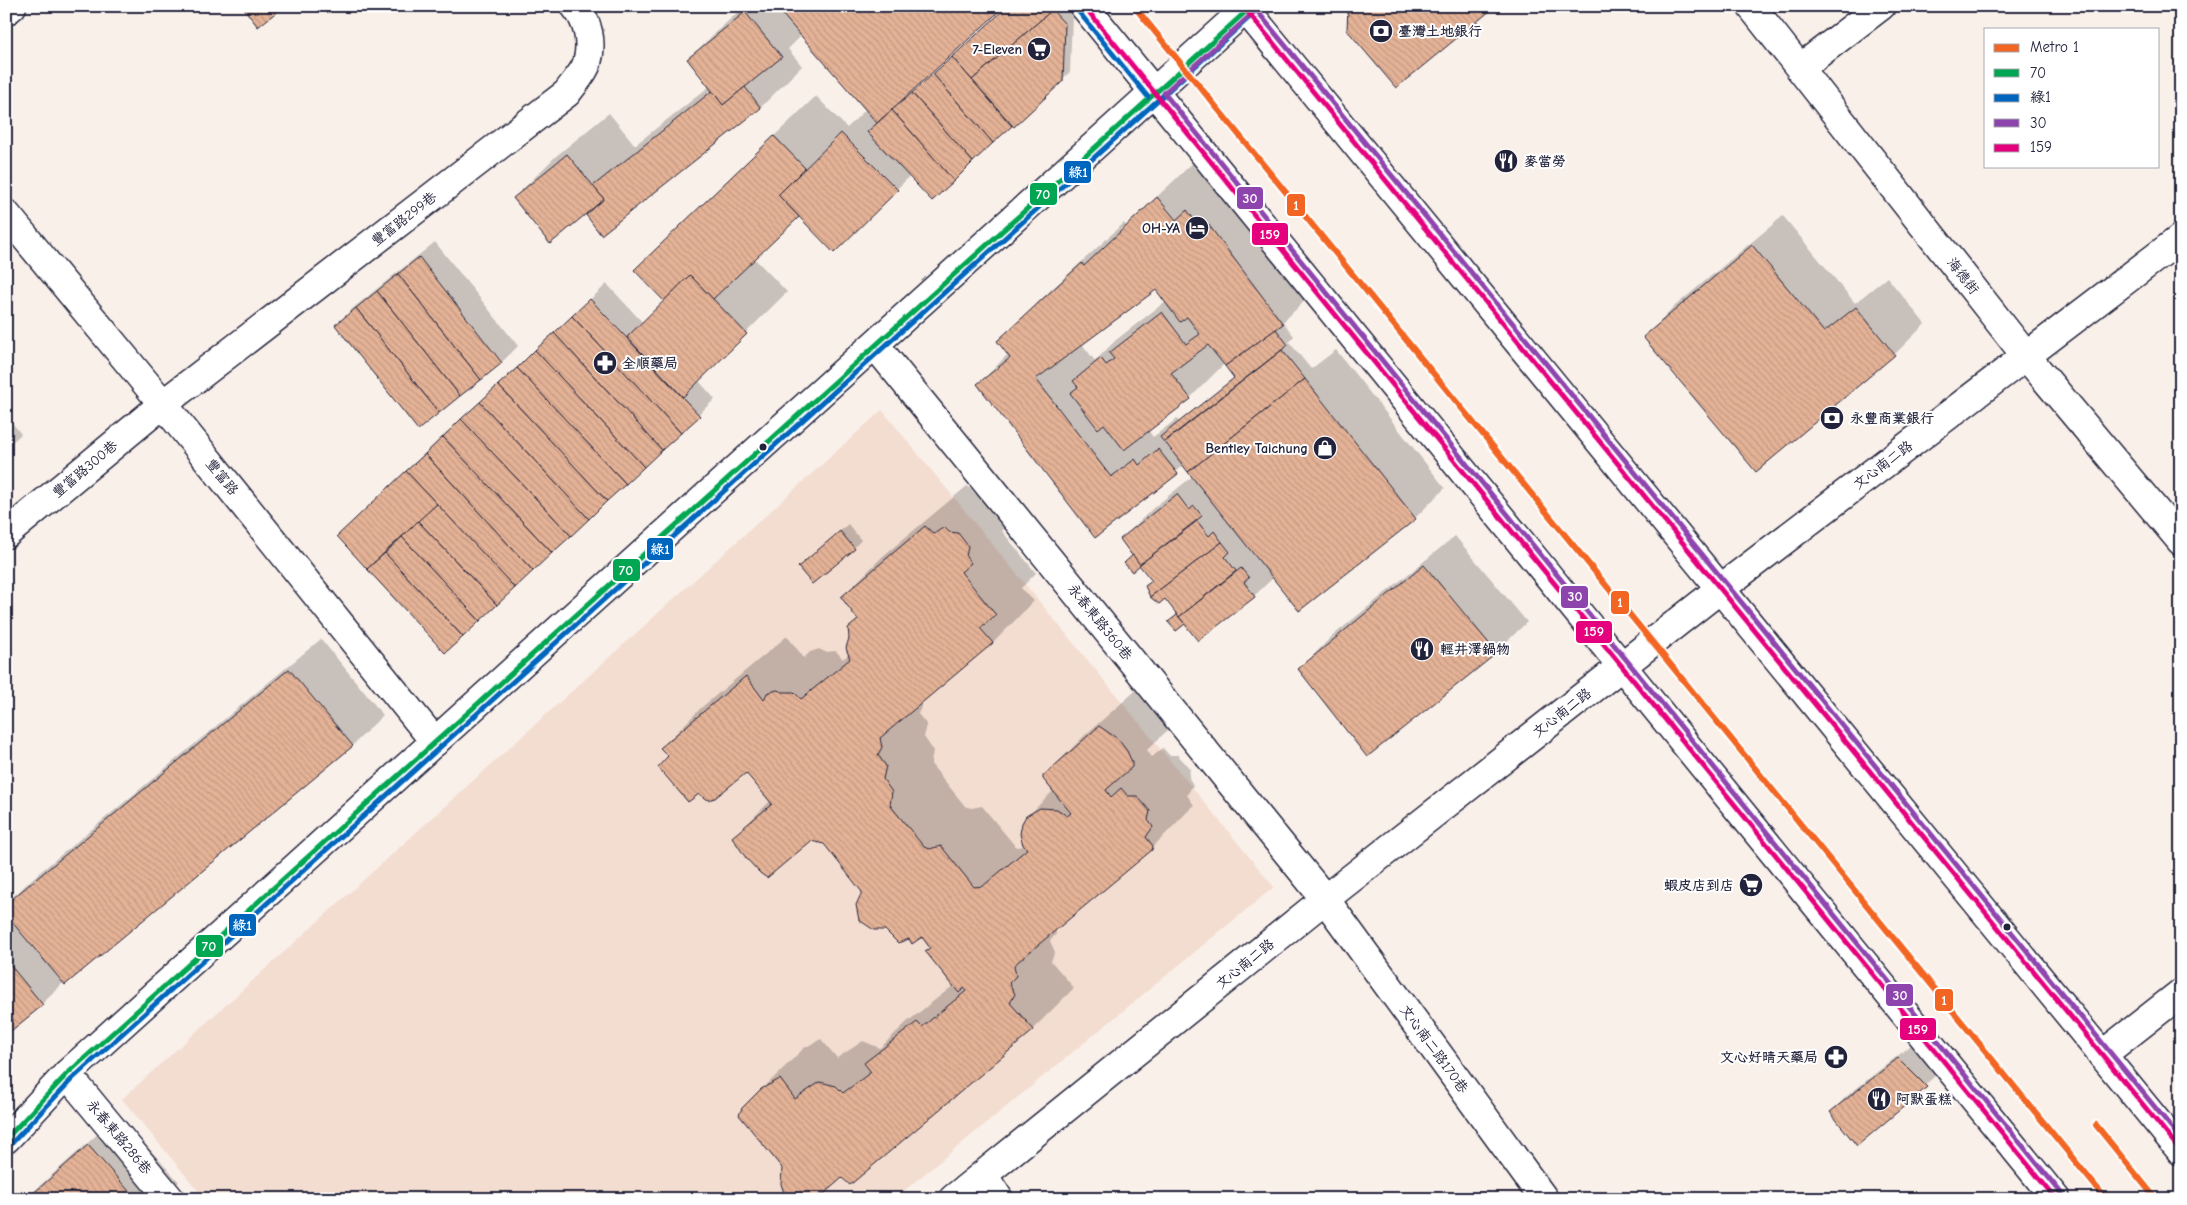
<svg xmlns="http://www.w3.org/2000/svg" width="2187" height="1205" font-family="'Comic Neue','LXGW WenKai TC',sans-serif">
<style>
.built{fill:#f3ddd1}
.shadow{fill:#0003;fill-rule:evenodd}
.building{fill:url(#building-back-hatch);stroke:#22223b}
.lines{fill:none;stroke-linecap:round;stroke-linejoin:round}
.minor-casing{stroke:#22223b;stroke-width:31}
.tertiary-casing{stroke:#22223b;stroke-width:31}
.secondary-casing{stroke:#22223b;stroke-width:31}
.minor{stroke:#fff;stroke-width:28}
.tertiary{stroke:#fff;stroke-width:28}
.secondary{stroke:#fff;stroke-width:28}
.bus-1-casing{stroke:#fff;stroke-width:9}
.bus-2-casing{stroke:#fff;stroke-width:9}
.bus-3-casing{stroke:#fff;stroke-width:9}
.bus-4-casing{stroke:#fff;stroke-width:9}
.bus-1{stroke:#00a651;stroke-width:5}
.bus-2{stroke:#0065bd;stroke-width:5}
.bus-3{stroke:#8e44ad;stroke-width:5}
.bus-4{stroke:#e5007d;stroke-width:5}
.metro-1-casing{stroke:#fff;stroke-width:10}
.metro-1{stroke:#f26522;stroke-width:6}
.bus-dot{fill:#22223b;stroke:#fff;stroke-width:2}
.labels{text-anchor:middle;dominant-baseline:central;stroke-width:4;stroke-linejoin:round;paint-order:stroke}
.poi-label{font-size:14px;font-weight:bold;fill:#22223b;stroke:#fff;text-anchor:start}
.street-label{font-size:14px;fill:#22223b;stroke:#fff}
.line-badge{stroke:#fff;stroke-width:2}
.badge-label{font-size:14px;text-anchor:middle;font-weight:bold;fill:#fff}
</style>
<defs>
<pattern id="building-back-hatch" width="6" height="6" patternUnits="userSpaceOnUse" patternTransform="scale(1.25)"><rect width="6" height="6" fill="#e4b296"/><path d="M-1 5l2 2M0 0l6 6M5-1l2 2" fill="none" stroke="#c39982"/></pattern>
</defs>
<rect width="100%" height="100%" fill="#faf0ea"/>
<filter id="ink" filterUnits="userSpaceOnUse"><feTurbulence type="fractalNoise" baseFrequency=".02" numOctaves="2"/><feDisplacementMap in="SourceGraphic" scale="10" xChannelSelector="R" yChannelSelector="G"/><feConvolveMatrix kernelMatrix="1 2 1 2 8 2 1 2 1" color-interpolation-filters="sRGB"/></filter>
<g filter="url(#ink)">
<polygon class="built" points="882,410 1274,887 894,1199 205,1199 122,1099"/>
<g class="shadow">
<polygon points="744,6 1003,6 897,103 899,104 1010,6 1064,6 1072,16 1070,72 932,199 910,176 834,251 799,215 754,258 787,292 698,380 715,399 445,651 338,536 448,431 607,284 643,323 665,301 677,229 816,96 847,128 866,109 802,35 788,49 802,66 761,107 602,233 586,213 514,198 555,157 609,113 635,145 710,86 688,59"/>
<path d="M1199,157L1243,189L1249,184L1324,282L1283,322L1294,336L1289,342L1311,369L1336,350L1445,488L1415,518L1274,577L1254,596L1185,622H1170L1178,614L1122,539L1152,509L1193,476L1184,465L1096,536L979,384L1008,354L999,342L1040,300L1124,223L1126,226ZM1156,288L1166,301L1116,340L1095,361L1082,344ZM1224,364L1235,378L1179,422L1177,419L1153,437L1148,430L1190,398Z"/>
<polygon points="1783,216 1855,303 1887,277 1925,324 1895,354 1756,470 1645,337 1675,306"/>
<polygon points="435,242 518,346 502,362 418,428 336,325 352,309"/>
<polygon points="6,415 21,434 6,448"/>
<polygon points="967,486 976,494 986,486 1011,521 1002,531 1036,573 1021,588 1034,601 993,643 922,702 922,705 918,714 927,725 924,737 933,750 931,764 965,806 971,808 982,806 1016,847 1025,846 1027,817 1054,790 1044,776 1085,735 1141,686 1173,725 1147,750 1152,757 1163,748 1169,755 1178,755 1190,769 1189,778 1193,785 1187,795 1194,805 1151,849 1056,929 1056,934 1050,941 1055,952 1051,961 1074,988 1033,1029 842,1176 784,1168 743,1108 804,1048 821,1039 837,1058 863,1041 880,1048 907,1022 954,985 931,947 922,936 864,892 824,843 811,840 734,837 771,800 746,771 670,756 661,748 702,707 787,636 804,658 810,652 819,649 825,652 836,651 843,659 850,653 849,629 858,619 842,597 883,556"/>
<polygon points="848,524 861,540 854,548 808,560"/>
<polygon points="1455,536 1527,622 1496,652 1367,755 1300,669 1330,638"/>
<polygon points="321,639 383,715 353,745 65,984 64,982 42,1004 6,1034 6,893 11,899 33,878"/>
<polygon points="1915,1042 1942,1070 1857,1144 1831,1112 1847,1096"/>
<polygon points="119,1115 179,1182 161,1199 25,1199"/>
</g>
<g class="building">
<polygon points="242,6 284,6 258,27"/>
<polygon points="775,6 1005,6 877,123"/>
<polygon points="1008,6 1049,6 1052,10 972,80 952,57"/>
<polygon points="1348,6 1496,6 1396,88 1347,30"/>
<polygon points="1052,10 1065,24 1063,81 1014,127 972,80"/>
<polygon points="745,12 782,57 723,105 687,59"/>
<polygon points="952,57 1012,126 993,143 933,74"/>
<polygon points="933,74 993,143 973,162 912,93"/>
<polygon points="745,87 761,108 601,235 586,215 604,199 593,186 712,91 723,105"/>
<polygon points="912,93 973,162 954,181 892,110"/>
<polygon points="892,110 954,181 932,201 867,132"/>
<polygon points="841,133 898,190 834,253 778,195"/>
<polygon points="774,136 805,168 778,195 799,217 713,299 690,275 664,301 634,270"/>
<polygon points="567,154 604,199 550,244 513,198"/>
<polygon points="1157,197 1176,220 1187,210 1201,229 1208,224 1283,324 1225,366 1208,345 1171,373 1191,399 1124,450 1104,424 1098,429 1070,393 1078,387 1073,381 1101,358 1106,365 1114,359 1109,353 1162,312 1186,344 1200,334 1187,317 1180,322 1156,290 1036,379 1111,477 1135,459 1139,465 1158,449 1178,474 1095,538 977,384 1010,358 997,341 1082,263 1084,266"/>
<polygon points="1752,245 1824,332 1856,307 1895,355 1756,472 1643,337"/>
<polygon points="419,257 502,363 481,380 398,274"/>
<polygon points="398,274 481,380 460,396 377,291"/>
<polygon points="690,275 747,334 683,397 627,337"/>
<polygon points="377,291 460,396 439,413 356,308"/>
<polygon points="590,299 700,416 681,433 572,316"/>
<polygon points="356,308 439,413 418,430 335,325"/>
<polygon points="572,316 681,433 662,450 554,333"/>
<polygon points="1276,329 1288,345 1164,442 1160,437 1234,378 1225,366"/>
<polygon points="554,333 662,450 644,467 535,350"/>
<polygon points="535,350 644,467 626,484 517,368"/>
<polygon points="1282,350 1305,379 1188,472 1165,442"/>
<polygon points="517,368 626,484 607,501 498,385"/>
<polygon points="1305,379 1416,519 1299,611 1188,472"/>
<polygon points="498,385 607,501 589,519 480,402"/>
<polygon points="480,402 589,519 571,536 461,419"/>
<polygon points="461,419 571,536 552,553 443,437"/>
<polygon points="443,437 552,553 533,571 425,454"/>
<polygon points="425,454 533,571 515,588 406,471"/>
<polygon points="406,471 437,504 367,569 337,536"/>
<polygon points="1177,494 1189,510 1194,506 1202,516 1139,565 1120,539"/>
<polygon points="437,504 515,588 497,605 418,521"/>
<polygon points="418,521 497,605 480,621 402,537"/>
<polygon points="1197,521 1209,536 1214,531 1222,542 1150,597 1145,586 1152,581 1139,565"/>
<polygon points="925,526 934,534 944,527 949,532 958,533 968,546 966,557 971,563 961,572 996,615 980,628 993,643 880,738 882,747 878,755 886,766 883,779 892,792 890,805 924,847 929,849 941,846 974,887 983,886 1027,849 1023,845 1020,834 1022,823 1026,816 1040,808 1057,809 1067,816 1071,813 1043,779 1043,776 1099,726 1118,739 1127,751 1132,762 1132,767 1106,790 1111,797 1121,788 1128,796 1137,796 1150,811 1148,820 1153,827 1146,837 1153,846 1152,850 1014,965 1016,976 1009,983 1015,994 1010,1003 1034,1030 850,1185 842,1178 818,1199 799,1199 784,1193 781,1184 782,1168 739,1115 742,1108 761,1089 780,1079 795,1099 820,1082 836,1086 843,1093 871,1072 864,1063 917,1022 922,1027 966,991 964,988 959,993 925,951 930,948 922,937 912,944 909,939 898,943 885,930 874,930 859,920 856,905 862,892 824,844 811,841 767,878 760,873 746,858 732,837 772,804 746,773 715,798 708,800 699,794 688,802 658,767 668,756 660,748 746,676 764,700 767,693 777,690 783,692 794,692 801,699 850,659 846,648 849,638 848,628 858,620 841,597"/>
<polygon points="840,531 855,549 812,584 798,567"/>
<polygon points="402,537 480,621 463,637 385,553"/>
<polygon points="1222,542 1230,552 1225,557 1236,571 1179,617 1165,599 1159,604 1150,597"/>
<polygon points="385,553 463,637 445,653 367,569"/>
<polygon points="1133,555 1140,565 1132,572 1124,563"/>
<polygon points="1424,565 1497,653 1367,757 1298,669"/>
<polygon points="1241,568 1249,578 1244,582 1255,597 1198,641 1179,617"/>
<polygon points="1177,615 1185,624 1176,631 1168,622"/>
<polygon points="289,669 353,746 65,985 6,915 6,904"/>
<polygon points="6,960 43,1005 6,1035"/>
<polygon points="1898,1058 1927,1087 1857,1146 1830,1112"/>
<polygon points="88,1145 136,1199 27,1199"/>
</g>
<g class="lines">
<g class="minor-casing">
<g id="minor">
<polyline points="1751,6 2026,356 2181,541"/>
<polyline points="6,11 12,6"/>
<polyline points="1800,68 1881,6"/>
<polyline points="6,214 163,404 435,742"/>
<polyline points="875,345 1325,899 1544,1199"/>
<path d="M6,534L163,404L567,93C573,84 584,73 587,63C593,43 588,21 575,6"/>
<polyline points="2102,1055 2181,993"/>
<polyline points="67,1074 170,1199"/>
<polyline points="983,1175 999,1199"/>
<polyline points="953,1199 1325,899 1720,589 2181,238"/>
</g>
</g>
<g class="tertiary-casing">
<polyline id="tertiary" points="6,1139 67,1074 1249,6"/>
</g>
<g class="secondary-casing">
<g id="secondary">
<polyline points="1084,6 2056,1199"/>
<polyline points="1243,6 2181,1151"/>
</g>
</g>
<use href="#minor" class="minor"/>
<use href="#tertiary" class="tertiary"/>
<use href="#secondary" class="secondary"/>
<g class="bus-1-casing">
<polyline id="bus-1" points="6,1139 67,1074 1252,6"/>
</g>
<g class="bus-2-casing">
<g id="bus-2">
<polyline points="1078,11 1148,97"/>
<polyline points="11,1144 72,1079 1251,16 1253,11 1252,6"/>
</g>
</g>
<g class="bus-3-casing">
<g id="bus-3">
<polyline points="1253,6 2181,1139"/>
<polyline points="1254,12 1164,93 2062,1194"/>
</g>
</g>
<g class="bus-4-casing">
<g id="bus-4">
<polyline points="1084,6 2056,1199"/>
<polyline points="1243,6 2181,1151"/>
</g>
</g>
<use href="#bus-1" class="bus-1"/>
<use href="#bus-2" class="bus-2"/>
<use href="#bus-3" class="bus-3"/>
<use href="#bus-4" class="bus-4"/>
<g class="metro-1-casing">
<g id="metro-1">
<polyline points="1134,6 2106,1199"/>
<polyline points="2096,1125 2156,1199"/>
</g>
</g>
<use href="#metro-1" class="metro-1"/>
</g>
</g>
<defs>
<g id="bank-disc" transform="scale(1.25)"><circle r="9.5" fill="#22223b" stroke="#fff"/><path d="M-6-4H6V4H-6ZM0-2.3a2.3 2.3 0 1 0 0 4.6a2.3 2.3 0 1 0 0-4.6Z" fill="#fff"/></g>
<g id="supermarket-disc" transform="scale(1.25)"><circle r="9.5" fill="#22223b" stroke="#fff"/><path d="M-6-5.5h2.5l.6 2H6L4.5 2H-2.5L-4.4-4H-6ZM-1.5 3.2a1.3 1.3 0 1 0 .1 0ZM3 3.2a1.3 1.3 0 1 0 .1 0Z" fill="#fff"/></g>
<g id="restaurant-disc" transform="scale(1.25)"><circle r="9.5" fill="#22223b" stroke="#fff"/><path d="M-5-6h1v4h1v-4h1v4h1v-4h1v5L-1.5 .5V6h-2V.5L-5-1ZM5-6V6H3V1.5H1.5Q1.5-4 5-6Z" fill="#fff"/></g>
<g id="hotel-disc" transform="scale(1.25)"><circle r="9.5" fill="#22223b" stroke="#fff"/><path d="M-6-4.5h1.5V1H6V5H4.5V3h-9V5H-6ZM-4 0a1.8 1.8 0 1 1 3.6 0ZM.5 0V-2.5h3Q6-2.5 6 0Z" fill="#fff"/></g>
<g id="pharmacy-disc" transform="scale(1.25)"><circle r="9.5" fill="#22223b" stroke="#fff"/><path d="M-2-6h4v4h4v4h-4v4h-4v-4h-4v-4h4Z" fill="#fff"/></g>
<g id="shop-disc" transform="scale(1.25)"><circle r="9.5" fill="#22223b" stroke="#fff"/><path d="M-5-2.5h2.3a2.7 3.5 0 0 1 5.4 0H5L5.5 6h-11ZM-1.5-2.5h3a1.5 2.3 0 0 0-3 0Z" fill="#fff"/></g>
</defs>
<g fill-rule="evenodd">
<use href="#bank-disc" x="1381" y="31"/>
<use href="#supermarket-disc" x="1039" y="49"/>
<use href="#restaurant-disc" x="1506" y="161"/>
<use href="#hotel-disc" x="1197" y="228"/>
<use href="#pharmacy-disc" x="605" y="363"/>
<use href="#bank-disc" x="1832" y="418"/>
<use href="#shop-disc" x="1325" y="448"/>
<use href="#restaurant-disc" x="1422" y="649"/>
<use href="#supermarket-disc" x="1751" y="885"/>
<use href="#pharmacy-disc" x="1836" y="1057"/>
<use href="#restaurant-disc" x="1879" y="1099"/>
</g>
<g class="bus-dot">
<circle cx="763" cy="447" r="4.5"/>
<circle cx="2007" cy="927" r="4.5"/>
</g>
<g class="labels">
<g class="poi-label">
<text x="1398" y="31">臺灣土地銀行</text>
<text x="1022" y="49" text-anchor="end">7-Eleven</text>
<text x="1524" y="161">麥當勞</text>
<text x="1180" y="228" text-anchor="end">OH-YA</text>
<text x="622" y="363">全順藥局</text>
<text x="1850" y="418">永豐商業銀行</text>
<text x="1308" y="448" text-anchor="end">Bentley Taichung</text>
<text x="1440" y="649">輕井澤鍋物</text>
<text x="1734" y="885" text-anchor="end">蝦皮店到店</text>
<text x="1818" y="1057" text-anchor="end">文心好晴天藥局</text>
<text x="1896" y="1099">阿默蛋糕</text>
</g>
<g class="street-label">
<text transform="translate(404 219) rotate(-38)">豐富路299巷</text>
<text transform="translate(1963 276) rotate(52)">海德街</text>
<text transform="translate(1883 465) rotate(-37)">文心南二路</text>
<text transform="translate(85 469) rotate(-40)">豐富路300巷</text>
<text transform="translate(222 477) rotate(51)">豐富路</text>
<text transform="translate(1100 622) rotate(51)">永春東路360巷</text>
<text transform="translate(1562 713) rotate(-38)">文心南二路</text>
<text transform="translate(1245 964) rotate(-39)">文心南二路</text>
<text transform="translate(1434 1049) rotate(54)">文心南二路170巷</text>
<text transform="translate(119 1137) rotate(50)">永春東路286巷</text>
</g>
</g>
<g class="line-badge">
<rect x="1063" y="160" width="29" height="24" rx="5" fill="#0065bd"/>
<rect x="1029" y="182" width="29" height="24" rx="5" fill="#00a651"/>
<rect x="1236" y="186" width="28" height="24" rx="5" fill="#8e44ad"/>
<rect x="1286" y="193" width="20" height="24" rx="5" fill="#f26522"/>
<rect x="1251" y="222" width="38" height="24" rx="5" fill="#e5007d"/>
<rect x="646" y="537" width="28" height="24" rx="5" fill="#0065bd"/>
<rect x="612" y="558" width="29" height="24" rx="5" fill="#00a651"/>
<rect x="1560" y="585" width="29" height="24" rx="5" fill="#8e44ad"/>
<rect x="1610" y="590" width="20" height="25" rx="5" fill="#f26522"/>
<rect x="1575" y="620" width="38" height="24" rx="5" fill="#e5007d"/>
<rect x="228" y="913" width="29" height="24" rx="5" fill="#0065bd"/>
<rect x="195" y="934" width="29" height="24" rx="5" fill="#00a651"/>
<rect x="1885" y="983" width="29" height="24" rx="5" fill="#8e44ad"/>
<rect x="1934" y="988" width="20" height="24" rx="5" fill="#f26522"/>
<rect x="1899" y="1017" width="38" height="24" rx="5" fill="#e5007d"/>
</g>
<g class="badge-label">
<text x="1078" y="177">綠1</text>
<text x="1043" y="199">70</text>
<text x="1250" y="203">30</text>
<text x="1296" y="210">1</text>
<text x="1270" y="239">159</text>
<text x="660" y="554">綠1</text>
<text x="626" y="575">70</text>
<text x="1575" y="601">30</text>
<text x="1620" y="607">1</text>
<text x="1594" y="636">159</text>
<text x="242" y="930">綠1</text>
<text x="209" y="951">70</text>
<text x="1900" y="1000">30</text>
<text x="1944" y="1005">1</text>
<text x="1918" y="1034">159</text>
</g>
<rect width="2187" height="1205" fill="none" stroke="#fff" stroke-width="25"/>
<rect x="12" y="12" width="2162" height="1180" fill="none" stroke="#22223b" stroke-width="2" filter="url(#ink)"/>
<rect x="1984" y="28" width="175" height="140" fill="#ffffff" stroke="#a7a7b1"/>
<rect x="1994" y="44" width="25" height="8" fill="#f26522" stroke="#a7a7b1"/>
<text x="2030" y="52" font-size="15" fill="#22223b">Metro 1</text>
<rect x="1994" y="69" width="25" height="8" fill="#00a651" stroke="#a7a7b1"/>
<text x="2030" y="78" font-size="15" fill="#22223b">70</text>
<rect x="1994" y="94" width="25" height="8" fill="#0065bd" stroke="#a7a7b1"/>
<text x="2030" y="102" font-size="15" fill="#22223b">綠1</text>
<rect x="1994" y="119" width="25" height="8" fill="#8e44ad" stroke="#a7a7b1"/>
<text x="2030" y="128" font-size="15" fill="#22223b">30</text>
<rect x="1994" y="144" width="25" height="8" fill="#e5007d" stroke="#a7a7b1"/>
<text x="2030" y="152" font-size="15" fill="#22223b">159</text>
</svg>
